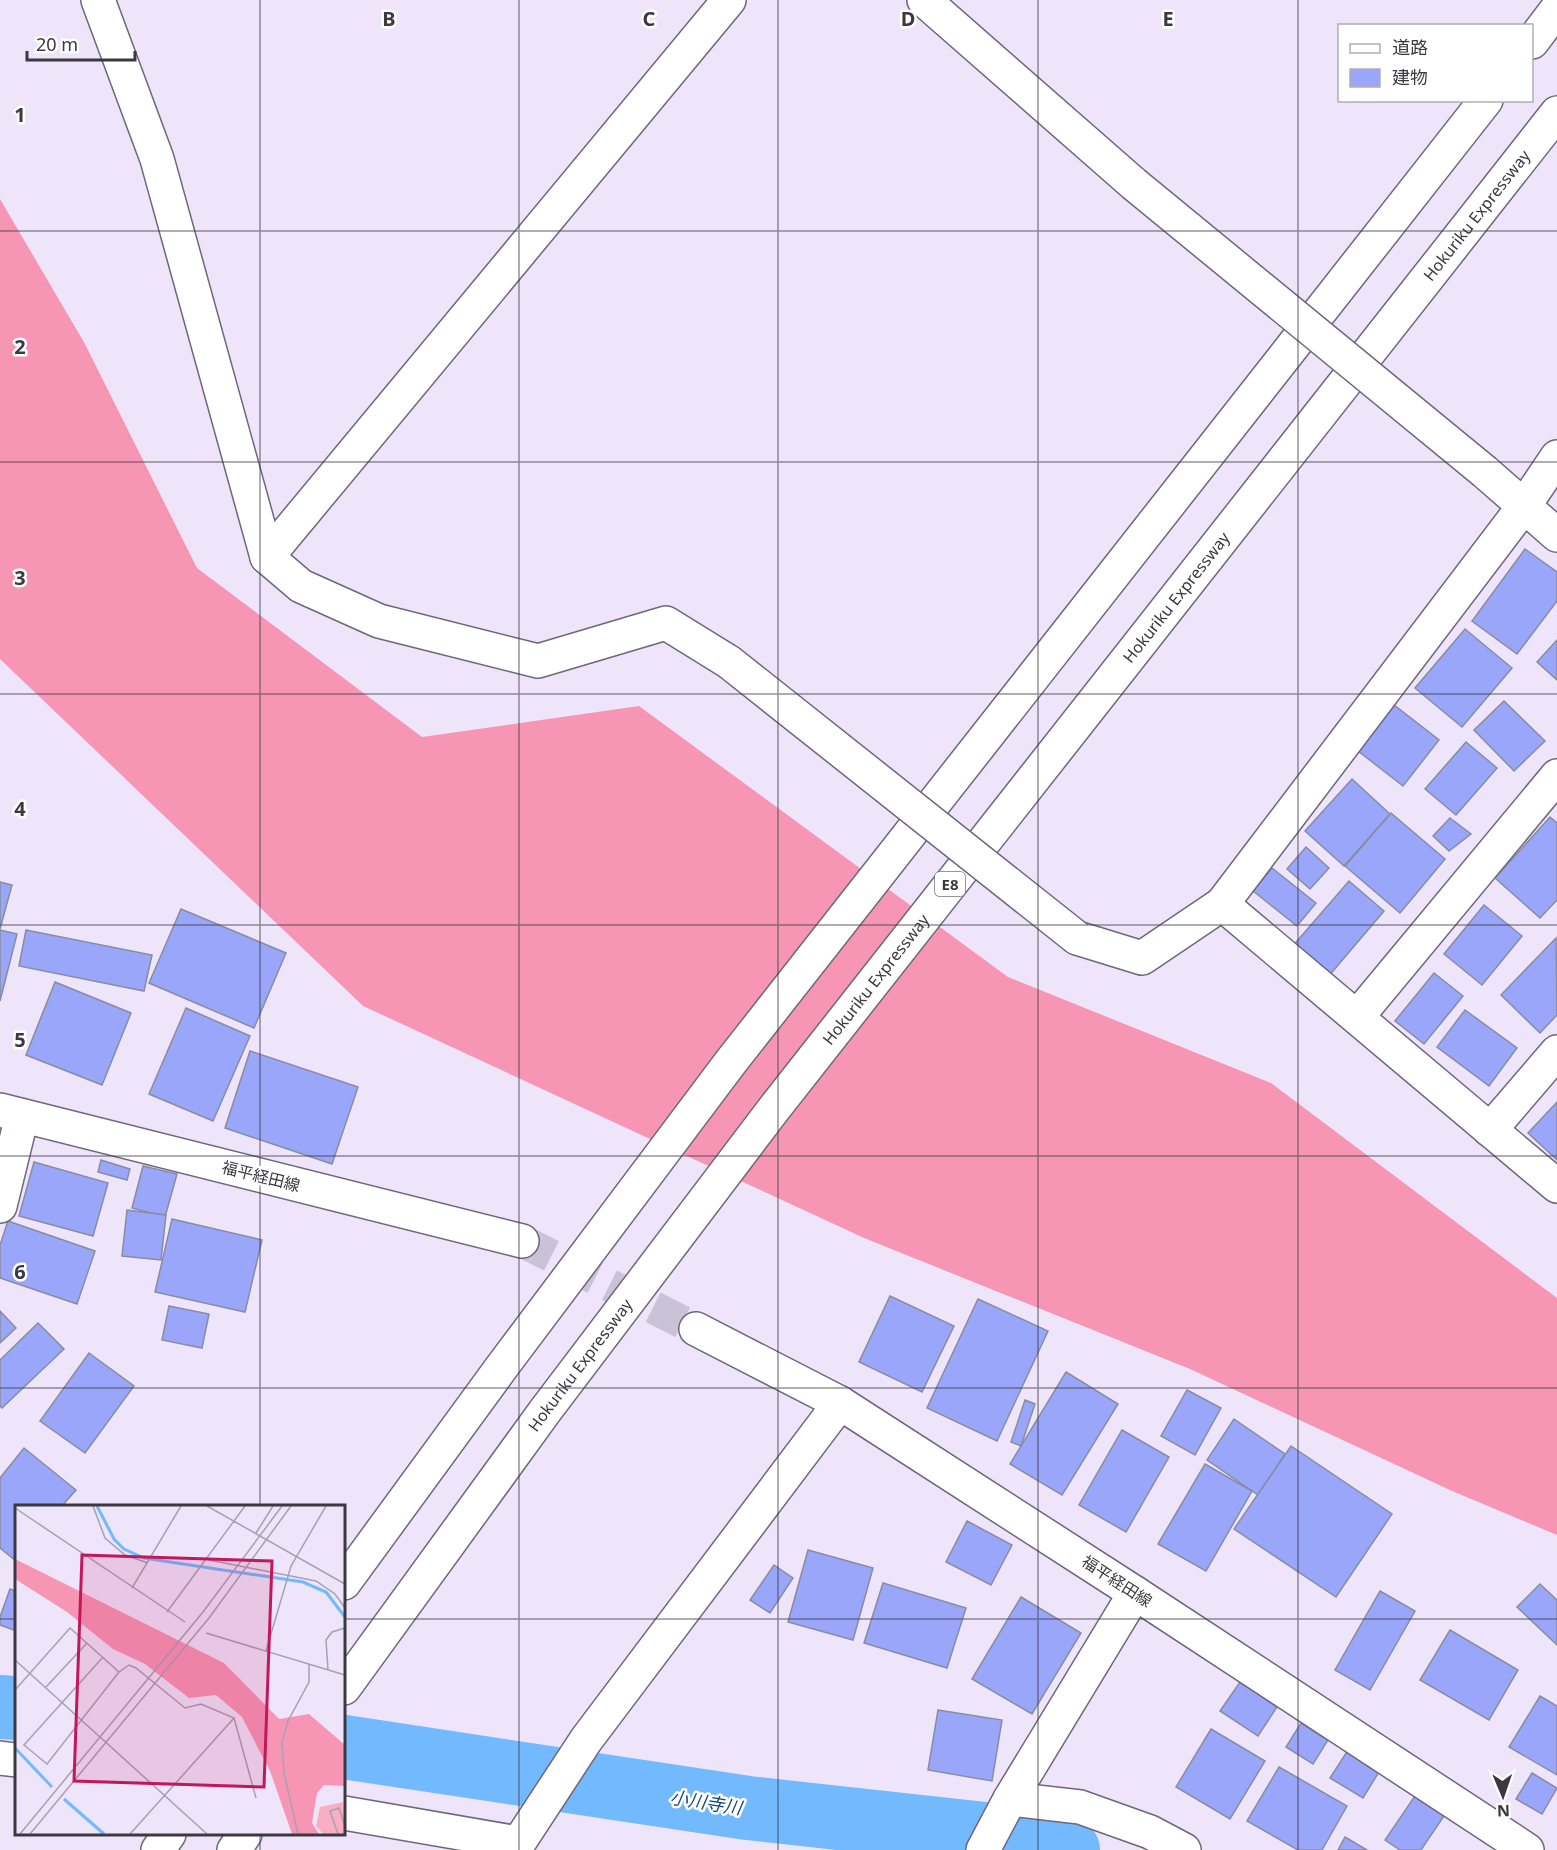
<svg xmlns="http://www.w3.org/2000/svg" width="1557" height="1850" font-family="'Noto Sans','Noto Sans JP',sans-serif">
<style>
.forest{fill:#f796b4}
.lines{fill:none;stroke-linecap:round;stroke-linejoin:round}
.river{stroke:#72b9fd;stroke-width:64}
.building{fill:#99a6fa;stroke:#888ca1;stroke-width:1.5}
.secondary-tunnel{stroke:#cac2d6;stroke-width:33;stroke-dasharray:33 16;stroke-linecap:butt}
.minor-casing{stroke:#6e667a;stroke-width:36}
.tertiary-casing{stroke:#6e667a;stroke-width:36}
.secondary-casing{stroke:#6e667a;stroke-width:36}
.motorway-casing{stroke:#6e667a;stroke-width:36}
.minor{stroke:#fff;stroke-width:33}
.tertiary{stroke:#fff;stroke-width:33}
.secondary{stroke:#fff;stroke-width:33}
.motorway{stroke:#fff;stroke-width:33}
.minor-bridge-casing{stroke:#6e667a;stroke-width:36;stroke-linecap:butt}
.minor-bridge{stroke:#fff;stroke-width:33}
.grid{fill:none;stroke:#3c3841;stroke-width:1.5;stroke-opacity:0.55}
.labels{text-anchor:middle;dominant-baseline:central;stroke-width:5;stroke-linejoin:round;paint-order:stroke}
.shield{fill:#fff;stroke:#76747a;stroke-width:1.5}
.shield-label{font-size:15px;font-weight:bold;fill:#3c3841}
.street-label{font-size:16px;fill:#3c3841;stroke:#fff}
.water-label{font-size:18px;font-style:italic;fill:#174a76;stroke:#fff}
.inset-river{fill:none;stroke:#72b9fd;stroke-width:3}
.inset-road{fill:none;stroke:#a7a0b1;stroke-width:1.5}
.view{fill:#c2185b;fill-opacity:0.15;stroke:#c2185b;stroke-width:3}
.inset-edge{fill:none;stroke:#3c3841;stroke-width:3}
.grid-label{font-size:20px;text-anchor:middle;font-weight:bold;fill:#3c3841;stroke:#fff;stroke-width:5;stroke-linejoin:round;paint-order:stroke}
</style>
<rect width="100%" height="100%" fill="#eee5fb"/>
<polygon class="forest" points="0,199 85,344 197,568 422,737 639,706 1008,977 1271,1083 1557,1298 1557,1535 1452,1491 1190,1369 864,1238 363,1006 0,659"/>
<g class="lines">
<g class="river">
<polyline points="0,1707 16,1708"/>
<polyline points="344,1747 748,1808 1047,1841 1068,1850"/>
</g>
</g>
<g class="building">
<polygon points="1525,549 1557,572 1557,601 1517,654 1472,621"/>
<polygon points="1465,629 1512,668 1462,727 1415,688"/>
<polygon points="1557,640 1557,680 1537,662"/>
<polygon points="1389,701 1439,740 1403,786 1353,747"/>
<polygon points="1504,701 1545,741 1514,771 1474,730"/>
<polygon points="1466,742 1497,768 1456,815 1425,789"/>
<polygon points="1352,779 1390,814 1344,866 1305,831"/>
<polygon points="1391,813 1445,859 1400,913 1345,866"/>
<polygon points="1550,817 1557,823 1557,900 1540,918 1495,878"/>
<polygon points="1450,818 1471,834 1449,851 1433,836"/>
<polygon points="1306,847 1329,868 1310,889 1287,869"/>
<polygon points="1272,868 1316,903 1297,926 1253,891"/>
<polygon points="1349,881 1384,911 1328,977 1292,947"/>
<polygon points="0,882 12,885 0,929"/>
<polygon points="1484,905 1522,936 1482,985 1444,954"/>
<polygon points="181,909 286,953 254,1028 149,983"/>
<polygon points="0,930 17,934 0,1001"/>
<polygon points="26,930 152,955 144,991 19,966"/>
<polygon points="1556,938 1557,1015 1540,1033 1501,995"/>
<polygon points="1434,973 1463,996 1424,1044 1395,1021"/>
<polygon points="55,982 131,1013 102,1085 26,1055"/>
<polygon points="186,1008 250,1036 213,1121 149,1094"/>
<polygon points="1465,1010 1517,1048 1489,1086 1437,1047"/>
<polygon points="250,1051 358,1087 332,1164 225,1128"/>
<polygon points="1557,1102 1557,1160 1528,1133"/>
<polygon points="101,1160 130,1169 127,1180 98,1172"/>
<polygon points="34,1162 108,1183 93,1236 19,1216"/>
<polygon points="143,1166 177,1174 165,1217 132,1208"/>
<polygon points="127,1210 166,1215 161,1260 122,1256"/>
<polygon points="172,1219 262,1240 245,1312 155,1292"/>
<polygon points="8,1221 95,1251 77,1304 0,1278 0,1245"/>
<polygon points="890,1296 954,1326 922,1392 859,1362"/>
<polygon points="978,1299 1048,1331 997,1441 927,1408"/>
<polygon points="169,1306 209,1314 202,1348 162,1340"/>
<polygon points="0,1311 16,1328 0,1343"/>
<polygon points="38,1323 64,1349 2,1408 0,1406 0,1360"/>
<polygon points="89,1353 134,1386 85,1453 40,1421"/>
<polygon points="1066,1372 1118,1404 1062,1495 1010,1464"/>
<polygon points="1187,1390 1221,1408 1195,1455 1161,1436"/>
<polygon points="1025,1400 1035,1404 1021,1446 1011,1442"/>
<polygon points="1234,1419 1285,1454 1258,1495 1207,1460"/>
<polygon points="1122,1430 1169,1457 1126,1532 1079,1505"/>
<polygon points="1291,1446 1392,1514 1336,1597 1234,1529"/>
<polygon points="24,1448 76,1490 62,1506 16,1506 16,1561 0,1548 0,1478"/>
<polygon points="1205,1464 1252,1491 1206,1571 1158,1544"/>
<polygon points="967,1521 1012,1545 991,1585 946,1562"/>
<polygon points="808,1550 873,1568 853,1640 788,1622"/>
<polygon points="774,1565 793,1578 770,1613 750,1600"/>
<polygon points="883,1583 966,1608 947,1668 864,1643"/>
<polygon points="1540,1584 1557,1600 1557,1645 1517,1607"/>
<polygon points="10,1589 16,1591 16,1631 0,1625 0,1617"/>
<polygon points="1380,1591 1415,1611 1370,1690 1335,1670"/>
<polygon points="1021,1597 1081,1633 1032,1714 972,1679"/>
<polygon points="1450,1630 1518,1670 1489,1720 1420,1680"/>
<polygon points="1240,1682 1277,1707 1258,1736 1220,1711"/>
<polygon points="1540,1696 1557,1706 1557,1775 1509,1747"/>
<polygon points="938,1710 1002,1720 992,1781 928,1770"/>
<polygon points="1301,1723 1328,1740 1313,1764 1286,1747"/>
<polygon points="1211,1729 1265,1761 1230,1819 1176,1787"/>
<polygon points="1350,1747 1382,1767 1363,1798 1330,1778"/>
<polygon points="1279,1767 1347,1806 1322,1850 1298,1850 1247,1821"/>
<polygon points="1532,1773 1557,1788 1542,1814 1516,1799"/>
<polygon points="1419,1790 1448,1810 1421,1850 1400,1850 1385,1840"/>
<polygon points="1345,1837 1367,1850 1338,1850"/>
</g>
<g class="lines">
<polyline class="secondary-tunnel" points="522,1241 696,1329"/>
<g class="minor-casing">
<g id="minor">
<polyline points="98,0 157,159 267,557"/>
<polyline points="729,0 267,557 301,586 379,621 538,661 666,623 729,662"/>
<polyline points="924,0 1134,184"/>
<polyline points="1485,472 1557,535"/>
<polyline points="1222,904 1524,506 1557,457"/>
<polyline points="1077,938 1142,958 1222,904 1557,1186"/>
<polyline points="1357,1017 1557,776"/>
<polyline points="1490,1130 1557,1052"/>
<polyline points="0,1206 22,1116"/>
<polyline points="0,1758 16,1760"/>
<polyline points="1010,1799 1080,1807 1150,1832 1184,1850"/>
<polyline points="344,1813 518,1843"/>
<polyline points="983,1850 1010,1799 1135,1593"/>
</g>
</g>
<g class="tertiary-casing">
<polyline id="tertiary" points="514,1850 586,1740 840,1403"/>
</g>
<g class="secondary-casing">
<g id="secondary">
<polyline points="0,1110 522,1241"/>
<polyline points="696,1329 840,1403 1135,1593 1527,1850"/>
</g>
</g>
<g class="motorway-casing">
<g id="motorway">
<polyline points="1532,42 1557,9"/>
<polyline points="344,1583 501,1368 730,1063 1486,100"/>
<path id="s1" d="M344,1688L545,1411L773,1110L1557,113"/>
<polyline points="158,1850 169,1834"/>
<polyline points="234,1850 245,1834"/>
</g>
</g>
<use href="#minor" class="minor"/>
<use href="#tertiary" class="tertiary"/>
<use href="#secondary" class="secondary"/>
<use href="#motorway" class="motorway"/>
<g class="minor-bridge-casing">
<g id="minor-bridge">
<polyline points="1134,184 1485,472"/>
<polyline points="729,662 1077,938"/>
</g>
</g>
<use href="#minor-bridge" class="minor-bridge"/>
</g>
<path class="grid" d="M260,0V1506M519,0V1850M778,0V1850M1038,0V1850M1298,0V1850M0,231H1557M0,462H1557M0,694H1557M0,925H1557M0,1156H1557M0,1388H1557M0,1619H16M344,1619H1557M260,1834V1850"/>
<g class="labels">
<rect class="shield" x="935" y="872" width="30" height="24" rx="4.5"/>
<g class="shield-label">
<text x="950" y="884">E8</text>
</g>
<g class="street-label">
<text stroke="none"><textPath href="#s1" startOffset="1858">Hokuriku Expressway</textPath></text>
<text stroke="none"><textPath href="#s1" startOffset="1372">Hokuriku Expressway</textPath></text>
<text stroke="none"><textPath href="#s1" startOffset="886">Hokuriku Expressway</textPath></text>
<text transform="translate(261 1176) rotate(14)">福平経田線</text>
<text stroke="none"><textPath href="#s1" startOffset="400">Hokuriku Expressway</textPath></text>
<text transform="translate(1117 1581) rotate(33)">福平経田線</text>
</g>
<g class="water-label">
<text transform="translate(706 1802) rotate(9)">小川寺川</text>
</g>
</g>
<g transform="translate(15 1505)">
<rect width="330" height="330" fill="#eee5fb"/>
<path d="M328,297L330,329H308L301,321L305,302Z" fill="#faaec4"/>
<path d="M0,54L209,158L264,214L294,209L330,240V281L309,280L302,288L297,318L304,329H277L255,266L227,212L201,190L174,193L130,159L98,144L52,107L0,74Z" fill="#f796b4"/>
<path class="inset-river" d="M82,1L99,34L109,44L129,53L288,77L311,87L330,112M0,243L37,282M49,294L89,329"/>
<path class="inset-road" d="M78,1L90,33L110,50L133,58M192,1L330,79M0,3L170,117M241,28L258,1M194,55L301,76L320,89L330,103M117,83L166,1M152,107L230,1M191,128L330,170M251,146L276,61L311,1M88,152L9,240L32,259L104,167M0,155L192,329M313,165L311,135L317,127L330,123M31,182L72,138M0,185L55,123L104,167L114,160L121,163L170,203L186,199L219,213L115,329M219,213L241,293M5,329L188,107L267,1M15,329L194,113L276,1M283,329L269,268L267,237L273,216L294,177V159M323,329L315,306L324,303L330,321"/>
<path class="view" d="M67,50L257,56L249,282L59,276Z"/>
<rect width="330" height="330" class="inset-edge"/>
</g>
<g class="grid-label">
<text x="389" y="26">B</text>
<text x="649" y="26">C</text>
<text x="908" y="26">D</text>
<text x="1168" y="26">E</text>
<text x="20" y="122">1</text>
<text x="20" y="354">2</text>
<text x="20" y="585">3</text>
<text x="20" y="816">4</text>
<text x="20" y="1047">5</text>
<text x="20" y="1279">6</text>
</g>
<rect x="1338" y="24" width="195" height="78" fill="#ffffff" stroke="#b1afb3" stroke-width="1.5"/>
<rect x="1350" y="44" width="30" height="9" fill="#ffffff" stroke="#b1afb3" stroke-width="1.5"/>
<text x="1392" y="54" font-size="18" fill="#3c3841">道路</text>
<rect x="1350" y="69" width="30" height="18" fill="#99a6fa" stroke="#b1afb3" stroke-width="1.5"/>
<text x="1392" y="84" font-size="18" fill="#3c3841">建物</text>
<g transform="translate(1503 1796) rotate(178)" stroke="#ffffff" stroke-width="4.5" paint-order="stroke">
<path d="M0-4.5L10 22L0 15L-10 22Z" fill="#3c3841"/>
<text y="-9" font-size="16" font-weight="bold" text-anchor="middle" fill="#3c3841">N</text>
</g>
<path d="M27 51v9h108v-9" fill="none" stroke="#3c3841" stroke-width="3"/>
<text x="36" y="51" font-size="18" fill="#3c3841" stroke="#ffffff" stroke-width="4.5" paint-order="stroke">20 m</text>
</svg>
